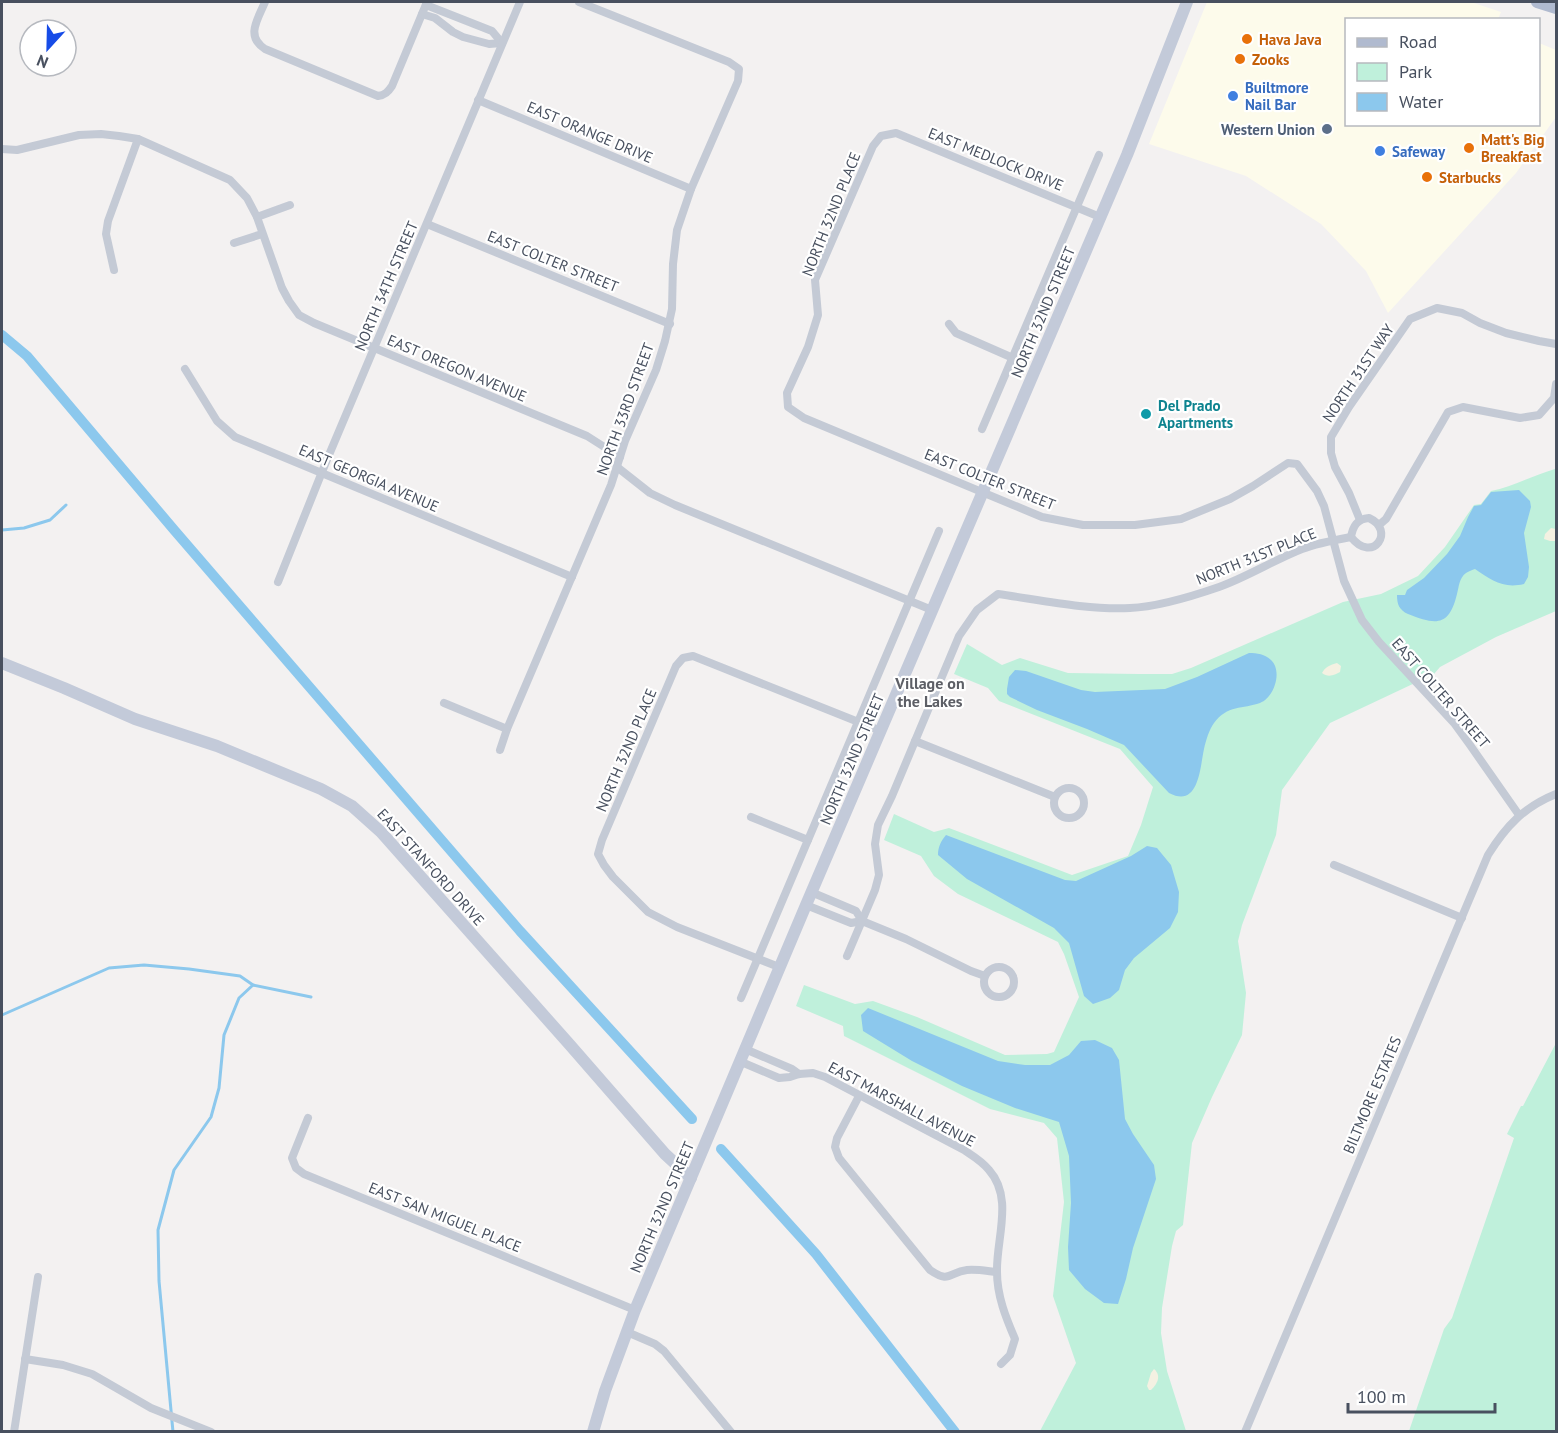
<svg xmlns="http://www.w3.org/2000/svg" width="1558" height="1433" font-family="'PT Sans',sans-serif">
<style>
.commercial{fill:#fdfbeb}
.green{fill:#bff0db}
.sand{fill:#f4f1e2}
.water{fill:#8cc8ed}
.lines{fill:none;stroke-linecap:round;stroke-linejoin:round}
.stream{stroke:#8cc8ed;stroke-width:3}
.canal{stroke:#8cc8ed;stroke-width:10}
.street{stroke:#c4cad5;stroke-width:8}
.secondary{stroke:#c3cad9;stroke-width:12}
.primary{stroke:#b0bacf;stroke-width:12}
.food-dot{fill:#e8710a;stroke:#fff;stroke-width:2}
.shop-dot{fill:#3f7fe0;stroke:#fff;stroke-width:2}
.service-dot{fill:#5c6f8a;stroke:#fff;stroke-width:2}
.culture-dot{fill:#0f9aa8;stroke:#fff;stroke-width:2}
.labels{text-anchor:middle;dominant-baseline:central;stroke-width:4.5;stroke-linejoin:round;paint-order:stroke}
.food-label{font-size:15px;font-weight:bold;fill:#c56008;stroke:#fff;text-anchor:start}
.shop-label{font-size:15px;font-weight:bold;fill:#366cbe;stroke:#fff;text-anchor:start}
.service-label{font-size:15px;font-weight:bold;fill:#4e5e75;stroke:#fff;text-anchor:end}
.street-label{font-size:15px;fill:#48505f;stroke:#fff}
.culture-label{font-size:15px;font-weight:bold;fill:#0d838f;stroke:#fff;text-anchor:start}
.neighbourhood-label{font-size:16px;font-weight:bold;fill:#5d5f66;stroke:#fff}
</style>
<rect width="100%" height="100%" fill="#f3f1f1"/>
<polygon class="commercial" points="1207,2 1471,2 1501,12 1498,19 1346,20 1346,124 1538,124 1539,43 1556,50 1556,117 1516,173 1388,313 1366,271 1321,224 1246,176 1149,144"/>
<g class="green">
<path d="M1556,466V611L1496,637L1440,667L1434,674L1330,723L1282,790L1276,835L1242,925L1238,941L1246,993L1242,1035L1212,1097L1192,1143L1183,1225L1176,1231L1172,1246L1162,1308L1161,1333L1167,1371L1186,1431H1040L1076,1363L1053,1296L1064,1202L1057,1138L1044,1123L990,1109L844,1036L843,1026L796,1006L804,985L855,1004L873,1001L917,1017L1005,1055L1047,1054L1054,1052L1079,997L1064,954L1058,942L958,894L934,876L921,856L884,840L894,814L934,832L949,828L1072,875L1128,856L1141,825L1153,787L1120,749L999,701L988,688L954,674L967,644L1002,665L1020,658L1068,673L1139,674H1172L1191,668L1343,602L1381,594L1418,576L1445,547L1474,505L1481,504L1491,491C1512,487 1534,475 1555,469Z"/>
<polygon points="1556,1043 1556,1431 1409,1431 1444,1329 1452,1318 1514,1138 1507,1134 1521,1106 1523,1106"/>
</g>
<g class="sand">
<polygon points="1551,528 1556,529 1556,541 1550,541 1544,539 1545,534"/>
<path d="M1337,663L1341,666L1340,672C1335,675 1328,678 1322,673C1325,667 1330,665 1337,663Z"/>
<path d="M1154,1369C1162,1376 1157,1384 1151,1390H1149L1147,1386L1151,1373Z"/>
</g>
<g class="water">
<path d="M1519,490L1530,501L1531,507L1524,533L1529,567L1528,577L1524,584C1503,589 1491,580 1475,569C1472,570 1469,571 1466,573C1459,578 1459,587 1457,594C1449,627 1436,625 1408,614C1399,610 1397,604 1397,595H1405L1407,590L1424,578L1447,554L1460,536L1468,517L1474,506L1481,505L1491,492Z"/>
<path d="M1249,653C1257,653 1265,654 1271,660C1283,671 1274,698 1260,703C1243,709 1227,705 1214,723C1209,730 1206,740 1204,749C1200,767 1199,809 1169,793L1124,745L1087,729L1037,710L1010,697L1007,694V689L1009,677L1015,670L1026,671L1081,690L1095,692L1165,689L1197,677Z"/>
<path d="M946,835L1065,880L1076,881L1131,856L1147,846L1157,848L1171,865L1179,892L1178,912L1170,928L1134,958L1125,970L1119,990L1110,998L1093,1004L1084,996L1069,943L1054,928L967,879L938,855C938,847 941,841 946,835Z"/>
<polygon points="868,1008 998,1061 1025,1065 1050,1065 1069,1055 1081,1041 1095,1040 1112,1048 1119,1060 1125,1119 1133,1134 1154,1165 1156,1179 1133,1248 1126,1279 1118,1304 1104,1303 1085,1289 1069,1270 1068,1247 1071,1203 1069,1156 1059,1122 1015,1108 962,1086 912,1061 863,1031 861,1015"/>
</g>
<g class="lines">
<g class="stream">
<polyline points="2,530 24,528 50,520 66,505"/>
<polyline points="2,1015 109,968 144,965 189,969 240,976 253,985 311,997"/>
<polyline points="173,1432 159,1281 158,1230 174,1170 211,1117 219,1088 224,1035 239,998 253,985"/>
</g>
<g class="canal">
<polyline points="2,335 27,356 175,531 520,931 692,1119"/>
<polyline points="721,1149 816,1254 955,1432"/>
</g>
<g class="street">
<path d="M265,2C258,19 245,36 265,49L378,96C385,95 388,92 392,86L427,2"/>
<polyline points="426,5 492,31 502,43"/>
<polyline points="422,14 435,18 453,32 463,37 489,44 502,43"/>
<polyline points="478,100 691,189"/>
<polyline points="2,149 17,150 79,135 101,134 119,136 138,139 230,180 247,198 257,217 282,288 289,301 299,315 314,323 587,436 620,457"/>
<polyline points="257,217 290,205"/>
<polyline points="1100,217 896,133 881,136 873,146 815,280 818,315 808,347 787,393 788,407 804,418 1042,517 1083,525 1135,525 1181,519 1230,499 1253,486 1288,463 1297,464 1317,491 1324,506 1344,581 1362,620 1379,642 1454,723 1470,745 1519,815"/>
<polyline points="427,224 670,324"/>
<polyline points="234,243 262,234"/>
<polyline points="114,270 106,234 108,221 138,139"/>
<polyline points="949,324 956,333 1013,358"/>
<polyline points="185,369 217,421 235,437 572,577"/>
<polyline points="982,429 1099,155"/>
<polyline points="617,467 650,493 675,505 932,610"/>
<path d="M1369,518C1396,530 1373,565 1351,537C1353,526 1357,519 1369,518Z"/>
<polyline points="1360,520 1349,493 1335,467 1331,453 1331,437 1349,407 1410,319 1437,308 1462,313 1480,323 1506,333 1539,341 1556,344"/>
<polyline points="1379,525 1386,519 1448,412 1463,407 1520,418 1539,415 1554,398 1556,384"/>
<polyline points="278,582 326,462 520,2"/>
<polyline points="444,703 507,729"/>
<polyline points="915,741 1055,797"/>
<polyline points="500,750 507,729 611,485 625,441 656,370 665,341 672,309 673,264 677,230 691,189 738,81 739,69 729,62 579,2"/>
<circle cx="1069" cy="803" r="15"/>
<polyline points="751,817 808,840"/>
<polyline points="1334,865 1462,918"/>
<polyline points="811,892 856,911 862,921"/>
<polyline points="806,905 851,923 862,921 906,939 971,971 985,976"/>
<path d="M847,956L875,890L879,875L875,844L878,825L892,796L959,636L977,610L998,594C1041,600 1086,610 1130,608C1157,607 1193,596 1219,587C1247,577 1274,560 1302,549C1318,543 1335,540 1351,537"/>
<circle cx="999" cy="982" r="15"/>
<polyline points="779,967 677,927 648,912 613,877 604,865 598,854 602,840 676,666 683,658 693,656 881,731"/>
<polyline points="741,998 939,531"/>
<polyline points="745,1049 792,1069 799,1074"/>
<path d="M739,1061L779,1078L790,1077L799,1074L813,1073L825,1077L964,1150C973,1156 982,1161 989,1170C1014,1198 996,1239 997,1272C997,1296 1006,1318 1015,1339L1010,1355L1001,1364"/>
<path d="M859,1096L837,1138L835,1147L839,1158L930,1270C950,1284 949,1272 967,1270C976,1269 987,1271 997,1272"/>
<polyline points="308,1118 292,1158 296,1168 304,1174 635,1310"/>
<polyline points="627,1332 655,1344 664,1351 731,1432"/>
<polyline points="25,1359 63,1365 92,1374 151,1408 211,1432"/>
<polyline points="14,1432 38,1277"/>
<path d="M1245,1432L1488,855C1506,826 1524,807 1556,794"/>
</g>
<g class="secondary">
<polyline points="2,663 64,688 135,719 217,746 321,789 352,806 381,832 570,1045 665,1154 691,1178"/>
<polyline points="593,1432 605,1391 635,1310 806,905 1127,155 1187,2"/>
</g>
<polyline class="primary" points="1537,2 1556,8"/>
</g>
<g class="food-dot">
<circle cx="1247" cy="39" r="6"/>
<circle cx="1240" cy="59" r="6"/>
<circle cx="1469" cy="148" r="6"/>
<circle cx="1427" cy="177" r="6"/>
</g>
<g class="shop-dot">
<circle cx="1233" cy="96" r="6"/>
<circle cx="1380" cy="151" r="6"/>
</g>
<circle class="service-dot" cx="1327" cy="129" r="6"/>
<circle class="culture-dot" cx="1146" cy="414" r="6"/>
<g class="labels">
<g class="food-label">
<text x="1259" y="39">Hava Java</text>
<text x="1252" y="59">Zooks</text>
<text x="1481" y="139">Matt's Big<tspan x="1481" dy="17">Breakfast</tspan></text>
<text x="1439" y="177">Starbucks</text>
</g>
<g class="shop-label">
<text x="1245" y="87">Builtmore<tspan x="1245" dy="17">Nail Bar</tspan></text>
<text x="1392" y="151">Safeway</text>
</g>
<g class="service-label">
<text x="1315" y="129">Western Union</text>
</g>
<g class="street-label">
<text transform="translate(590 132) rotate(23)">EAST ORANGE DRIVE</text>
<text transform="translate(996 159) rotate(22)">EAST MEDLOCK DRIVE</text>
<text transform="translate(831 214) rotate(-68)">NORTH 32ND PLACE</text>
<text transform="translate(553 261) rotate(22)">EAST COLTER STREET</text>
<text transform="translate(386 286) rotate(-67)">NORTH 34TH STREET</text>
<text transform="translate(1043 312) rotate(-67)">NORTH 32ND STREET</text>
<text transform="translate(457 368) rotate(23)">EAST OREGON AVENUE</text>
<text transform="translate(1358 373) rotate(-56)">NORTH 31ST WAY</text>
<text transform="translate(625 409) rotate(-70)">NORTH 33RD STREET</text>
<text transform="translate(369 478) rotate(23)">EAST GEORGIA AVENUE</text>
<text transform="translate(990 479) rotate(22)">EAST COLTER STREET</text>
<text transform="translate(1256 556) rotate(-22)">NORTH 31ST PLACE</text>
<text transform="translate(1441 693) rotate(49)">EAST COLTER STREET</text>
<text transform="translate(626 750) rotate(-67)">NORTH 32ND PLACE</text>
<text transform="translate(852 759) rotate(-67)">NORTH 32ND STREET</text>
<text transform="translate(431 867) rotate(48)">EAST STANFORD DRIVE</text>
<text transform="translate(1372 1095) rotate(-67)">BILTMORE ESTATES</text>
<text transform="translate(902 1104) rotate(28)">EAST MARSHALL AVENUE</text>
<text transform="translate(662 1207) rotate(-67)">NORTH 32ND STREET</text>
<text transform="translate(445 1217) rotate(22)">EAST SAN MIGUEL PLACE</text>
</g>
<g class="culture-label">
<text x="1158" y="405">Del Prado<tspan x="1158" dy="17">Apartments</tspan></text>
</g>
<g class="neighbourhood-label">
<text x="930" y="683">Village on<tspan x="930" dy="18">the Lakes</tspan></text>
</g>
</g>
<rect width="1558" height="1433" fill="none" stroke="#48505f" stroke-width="6"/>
<rect x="1345" y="18" width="195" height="108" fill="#ffffff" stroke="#b6b9bf" stroke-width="1.5"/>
<rect x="1357" y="38" width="30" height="9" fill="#b0bacf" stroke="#b6b9bf" stroke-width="1.5"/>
<text x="1399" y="48" font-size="18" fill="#48505f">Road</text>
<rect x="1357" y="63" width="30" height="18" fill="#bff0db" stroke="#b6b9bf" stroke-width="1.5"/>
<text x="1399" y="78" font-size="18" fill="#48505f">Park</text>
<rect x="1357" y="93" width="30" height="18" fill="#8cc8ed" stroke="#b6b9bf" stroke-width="1.5"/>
<text x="1399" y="108" font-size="18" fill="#48505f">Water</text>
<g transform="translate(48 48) rotate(202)"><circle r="28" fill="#ffffff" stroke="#b6b9bf" stroke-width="1.5"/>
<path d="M0-4.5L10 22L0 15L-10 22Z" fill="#174ce7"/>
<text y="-9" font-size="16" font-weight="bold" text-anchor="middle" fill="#48505f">N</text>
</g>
<path d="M1348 1403v9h147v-9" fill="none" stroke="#48505f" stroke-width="3"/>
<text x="1357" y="1403" font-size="18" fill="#48505f" stroke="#ffffff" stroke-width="4.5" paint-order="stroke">100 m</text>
</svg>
